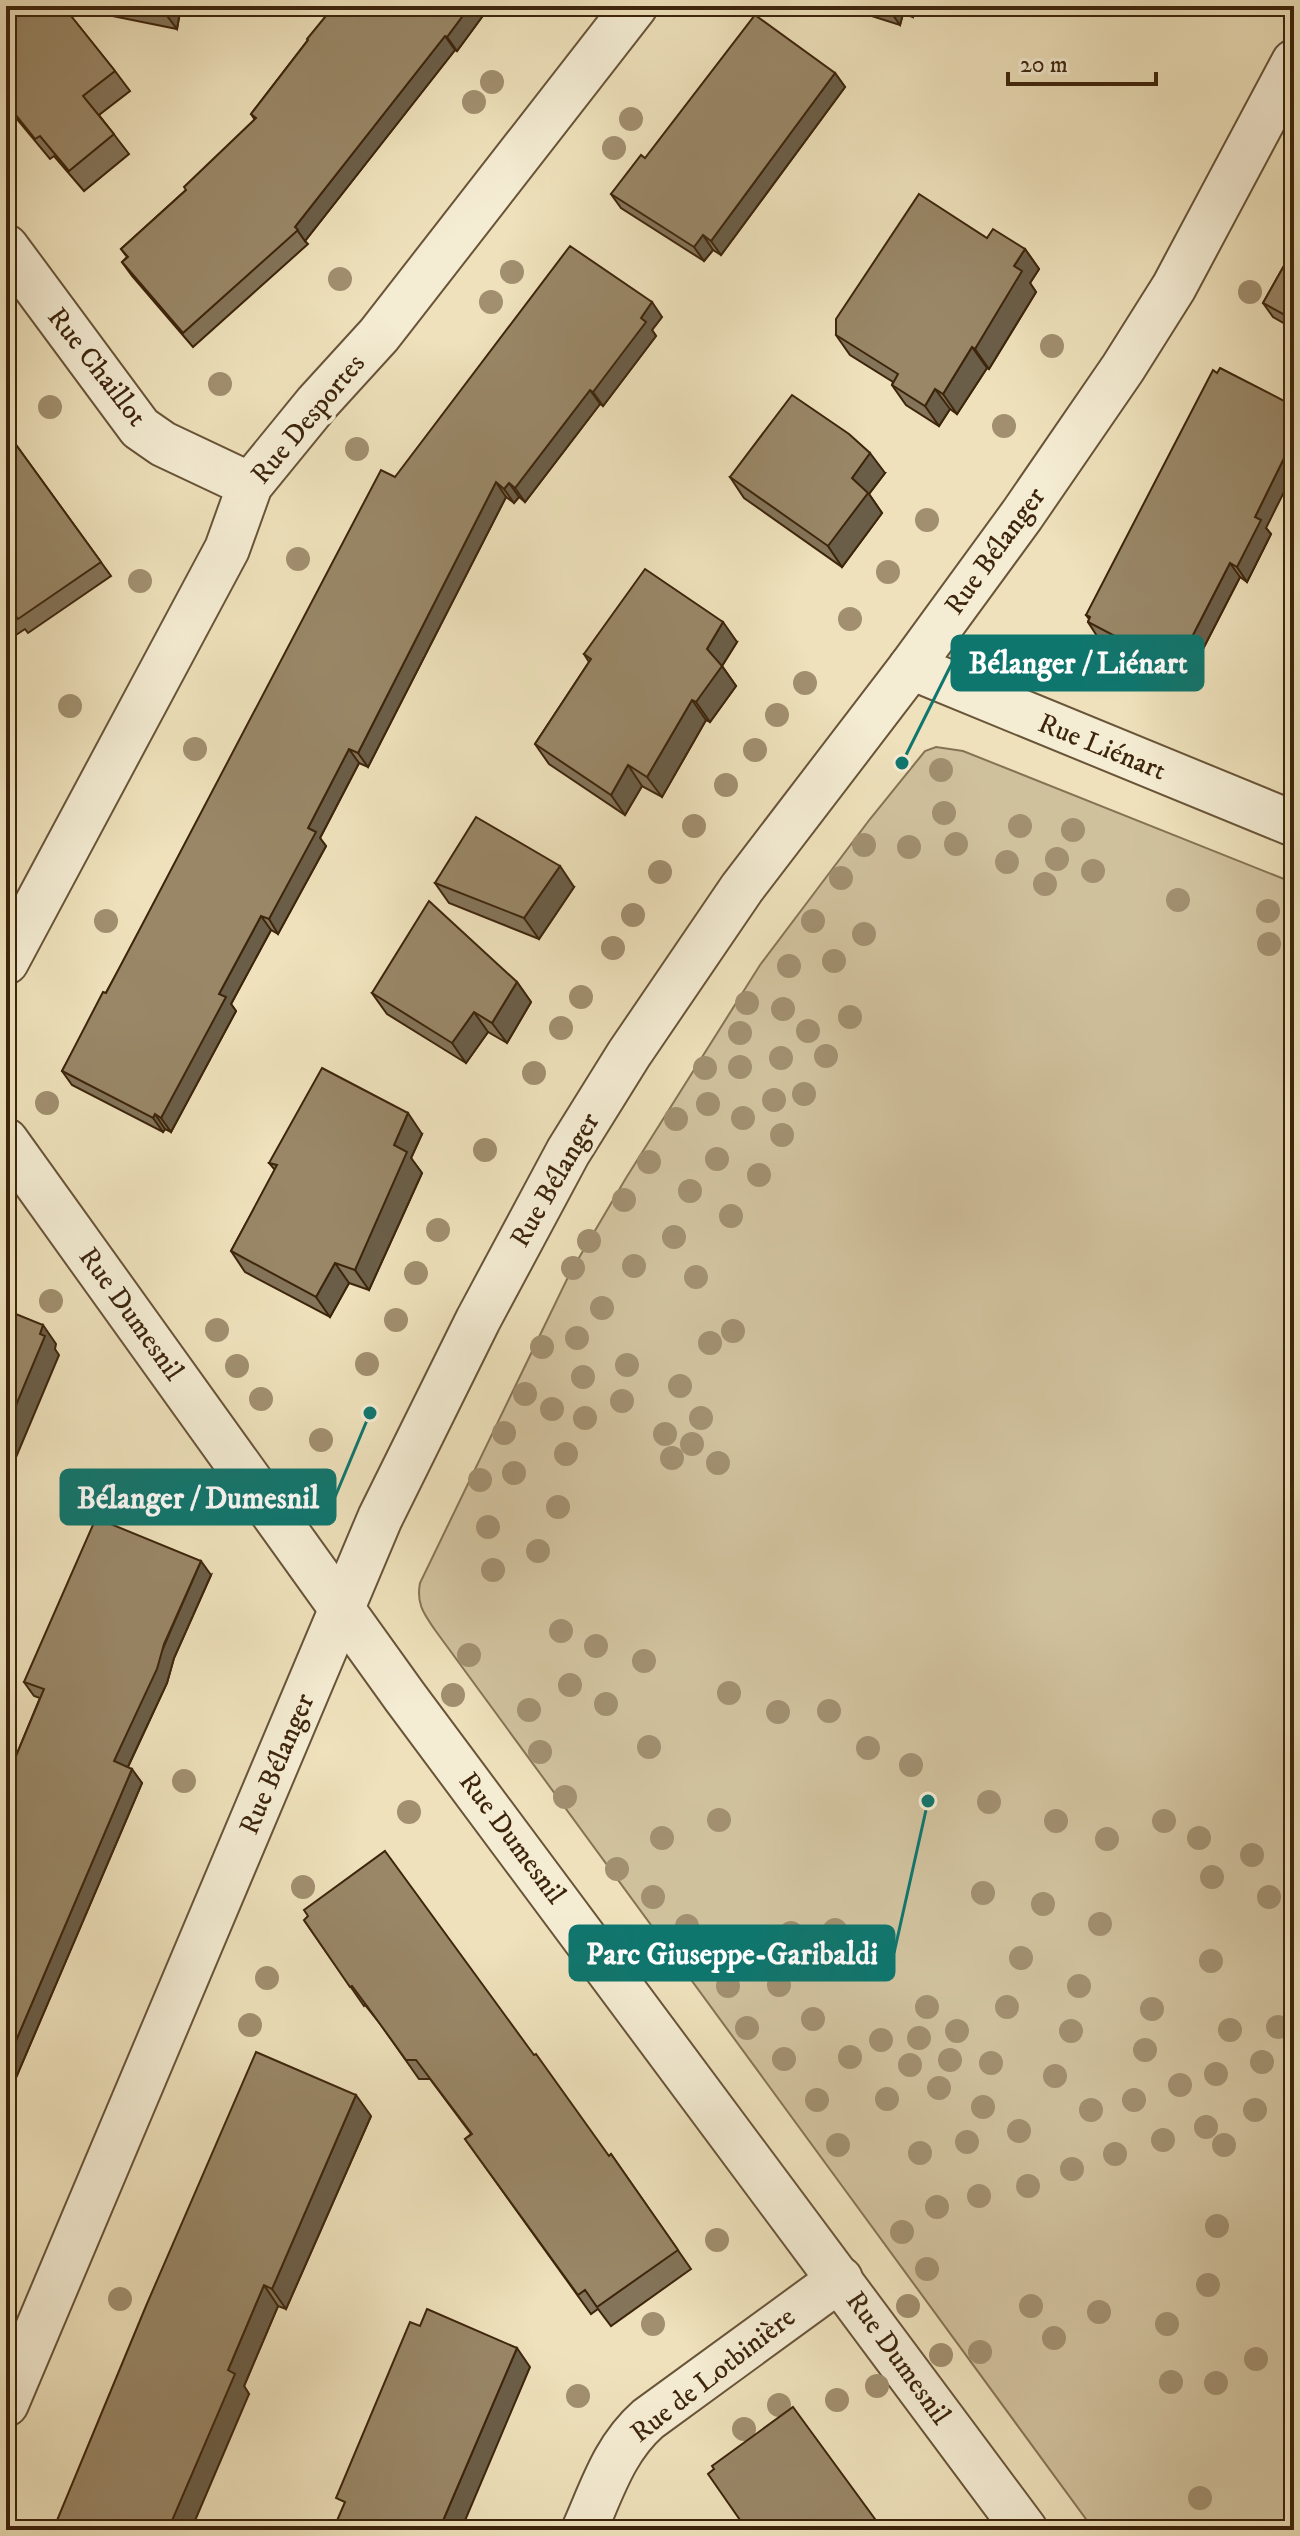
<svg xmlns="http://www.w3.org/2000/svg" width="1300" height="2536" font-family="'IM FELL DW Pica',serif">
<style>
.green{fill:#d0c19d;stroke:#867354;stroke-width:2}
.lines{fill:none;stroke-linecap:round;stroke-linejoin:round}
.minor-casing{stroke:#695438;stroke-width:48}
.tertiary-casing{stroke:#695438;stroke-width:48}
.minor{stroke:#f4ecd3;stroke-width:44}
.tertiary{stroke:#f4ecd3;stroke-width:44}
.tree{fill:#a18f6f}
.wall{fill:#847459;stroke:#3d250c;stroke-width:2}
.shaded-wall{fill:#6b5e48;stroke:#3d250c;stroke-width:2}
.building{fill:#998767;stroke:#3d250c;stroke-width:2}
.labels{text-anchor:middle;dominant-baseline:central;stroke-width:8;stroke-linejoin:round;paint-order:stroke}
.street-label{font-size:28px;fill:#3d250c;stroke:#f4ecd3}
.leader{fill:none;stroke:#0f766e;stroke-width:3}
.callout-dot{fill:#0f766e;stroke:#f4ecd3;stroke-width:3}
.callout{fill:#0f766e;stroke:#0f766e;stroke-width:3}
.callout-label{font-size:30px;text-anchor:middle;font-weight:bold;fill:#fff}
</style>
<rect width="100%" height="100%" fill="#eee1bb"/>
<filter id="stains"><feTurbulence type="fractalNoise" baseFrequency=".0025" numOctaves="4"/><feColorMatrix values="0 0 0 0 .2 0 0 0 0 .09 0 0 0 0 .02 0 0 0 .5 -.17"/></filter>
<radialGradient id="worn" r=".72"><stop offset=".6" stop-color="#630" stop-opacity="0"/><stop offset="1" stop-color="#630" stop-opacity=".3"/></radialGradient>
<path class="green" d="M936,747L963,751L1294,883V2530H1094L435,1630C424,1614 416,1604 420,1583L570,1273L626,1178L760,965L870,819L925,751Z"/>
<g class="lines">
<g class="minor-casing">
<g id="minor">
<polyline points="6,247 140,428 163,444 250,485"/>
<polyline points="911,667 1294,824"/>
<polyline points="6,962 227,549 250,485 317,403 379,335 635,6"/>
<polyline points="6,1141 405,1697 1025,2530"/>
<path d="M584,2530C602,2490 614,2449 648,2419L840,2279"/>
</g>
</g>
<g class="tertiary-casing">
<polyline id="tertiary" points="6,2404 380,1518 478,1320 568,1152 629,1054 742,888 911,667 1022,515 1123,368 1174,287 1294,62"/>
</g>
<use href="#minor" class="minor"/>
<use href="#tertiary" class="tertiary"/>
</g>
<g class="tree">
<circle cx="492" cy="82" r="12"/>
<circle cx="474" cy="102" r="12"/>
<circle cx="631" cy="119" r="12"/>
<circle cx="614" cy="148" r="12"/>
<circle cx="512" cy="272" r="12"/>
<circle cx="340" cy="279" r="12"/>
<circle cx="1250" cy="292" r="12"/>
<circle cx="491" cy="302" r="12"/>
<circle cx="1052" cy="346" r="12"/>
<circle cx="220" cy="384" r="12"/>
<circle cx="50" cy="407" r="12"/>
<circle cx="1004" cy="426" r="12"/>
<circle cx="357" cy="449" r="12"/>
<circle cx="927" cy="520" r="12"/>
<circle cx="298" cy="559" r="12"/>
<circle cx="888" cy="572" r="12"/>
<circle cx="140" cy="581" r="12"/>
<circle cx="850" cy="619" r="12"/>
<circle cx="805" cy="683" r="12"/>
<circle cx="70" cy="706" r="12"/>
<circle cx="777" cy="715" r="12"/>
<circle cx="195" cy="749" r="12"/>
<circle cx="755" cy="750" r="12"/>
<circle cx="941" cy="770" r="12"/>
<circle cx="726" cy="785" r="12"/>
<circle cx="944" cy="813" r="12"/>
<circle cx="694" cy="826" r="12"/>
<circle cx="1020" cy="826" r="12"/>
<circle cx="1073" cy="830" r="12"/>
<circle cx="956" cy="844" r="12"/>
<circle cx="864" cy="845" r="12"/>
<circle cx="909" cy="847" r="12"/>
<circle cx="1057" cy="859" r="12"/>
<circle cx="1007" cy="862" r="12"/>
<circle cx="1093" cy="871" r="12"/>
<circle cx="660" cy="872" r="12"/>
<circle cx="841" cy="878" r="12"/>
<circle cx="1045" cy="884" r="12"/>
<circle cx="1178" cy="900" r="12"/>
<circle cx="1268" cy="911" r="12"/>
<circle cx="633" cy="915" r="12"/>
<circle cx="106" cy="921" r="12"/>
<circle cx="813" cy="921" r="12"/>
<circle cx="864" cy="934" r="12"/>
<circle cx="1269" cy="944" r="12"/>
<circle cx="613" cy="948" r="12"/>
<circle cx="834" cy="961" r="12"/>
<circle cx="789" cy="966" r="12"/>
<circle cx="581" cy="997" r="12"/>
<circle cx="747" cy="1003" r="12"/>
<circle cx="783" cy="1009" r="12"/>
<circle cx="850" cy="1017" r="12"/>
<circle cx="561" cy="1028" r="12"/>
<circle cx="808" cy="1031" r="12"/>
<circle cx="740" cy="1033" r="12"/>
<circle cx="826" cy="1056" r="12"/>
<circle cx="781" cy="1058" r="12"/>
<circle cx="740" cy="1067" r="12"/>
<circle cx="705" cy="1068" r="12"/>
<circle cx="534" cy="1073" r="12"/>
<circle cx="804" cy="1094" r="12"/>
<circle cx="774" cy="1100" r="12"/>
<circle cx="47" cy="1103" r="12"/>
<circle cx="708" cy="1104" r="12"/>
<circle cx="743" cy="1118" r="12"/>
<circle cx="676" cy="1119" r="12"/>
<circle cx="782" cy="1135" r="12"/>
<circle cx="485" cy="1150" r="12"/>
<circle cx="717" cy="1159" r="12"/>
<circle cx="649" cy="1162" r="12"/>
<circle cx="759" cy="1175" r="12"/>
<circle cx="690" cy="1191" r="12"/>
<circle cx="624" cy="1200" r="12"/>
<circle cx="731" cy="1216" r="12"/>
<circle cx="438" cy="1230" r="12"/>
<circle cx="674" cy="1237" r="12"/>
<circle cx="589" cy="1241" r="12"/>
<circle cx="634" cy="1266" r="12"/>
<circle cx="573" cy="1268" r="12"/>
<circle cx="416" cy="1273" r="12"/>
<circle cx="696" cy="1277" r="12"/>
<circle cx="51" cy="1301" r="12"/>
<circle cx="602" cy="1308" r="12"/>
<circle cx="396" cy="1320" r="12"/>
<circle cx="217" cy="1330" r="12"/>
<circle cx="733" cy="1331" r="12"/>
<circle cx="577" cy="1338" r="12"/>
<circle cx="710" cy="1343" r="12"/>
<circle cx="542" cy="1347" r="12"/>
<circle cx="367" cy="1364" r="12"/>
<circle cx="627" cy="1365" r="12"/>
<circle cx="237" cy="1366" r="12"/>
<circle cx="583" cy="1377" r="12"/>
<circle cx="680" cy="1386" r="12"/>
<circle cx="525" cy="1394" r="12"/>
<circle cx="261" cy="1399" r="12"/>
<circle cx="622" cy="1401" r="12"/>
<circle cx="552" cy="1409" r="12"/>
<circle cx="585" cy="1418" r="12"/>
<circle cx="701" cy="1418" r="12"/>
<circle cx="504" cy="1433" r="12"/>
<circle cx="665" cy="1434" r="12"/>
<circle cx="321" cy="1440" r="12"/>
<circle cx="692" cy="1444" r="12"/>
<circle cx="566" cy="1454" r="12"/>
<circle cx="672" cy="1458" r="12"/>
<circle cx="718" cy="1463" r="12"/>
<circle cx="514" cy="1473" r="12"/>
<circle cx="480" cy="1480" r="12"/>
<circle cx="558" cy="1507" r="12"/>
<circle cx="488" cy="1527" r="12"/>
<circle cx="538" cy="1551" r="12"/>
<circle cx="493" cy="1570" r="12"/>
<circle cx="561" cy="1631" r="12"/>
<circle cx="596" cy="1646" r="12"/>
<circle cx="469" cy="1655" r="12"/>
<circle cx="644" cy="1661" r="12"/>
<circle cx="570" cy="1685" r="12"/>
<circle cx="729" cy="1693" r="12"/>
<circle cx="453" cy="1695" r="12"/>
<circle cx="606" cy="1704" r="12"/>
<circle cx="529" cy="1710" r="12"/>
<circle cx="829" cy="1711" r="12"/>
<circle cx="778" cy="1712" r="12"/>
<circle cx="649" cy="1747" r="12"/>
<circle cx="868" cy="1748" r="12"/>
<circle cx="540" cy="1752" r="12"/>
<circle cx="911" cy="1765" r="12"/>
<circle cx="184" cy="1781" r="12"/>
<circle cx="565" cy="1797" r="12"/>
<circle cx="989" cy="1802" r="12"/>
<circle cx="409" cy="1812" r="12"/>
<circle cx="719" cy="1820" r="12"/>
<circle cx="1056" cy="1821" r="12"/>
<circle cx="1164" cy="1821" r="12"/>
<circle cx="662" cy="1838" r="12"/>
<circle cx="1199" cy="1838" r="12"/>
<circle cx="1107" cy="1839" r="12"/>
<circle cx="1252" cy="1855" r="12"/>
<circle cx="617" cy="1869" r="12"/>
<circle cx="1212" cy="1877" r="12"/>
<circle cx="303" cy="1887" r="12"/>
<circle cx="983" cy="1893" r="12"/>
<circle cx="653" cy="1897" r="12"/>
<circle cx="1269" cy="1897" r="12"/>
<circle cx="1043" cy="1904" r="12"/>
<circle cx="1100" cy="1924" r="12"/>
<circle cx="687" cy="1926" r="12"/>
<circle cx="835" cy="1930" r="12"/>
<circle cx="791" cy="1933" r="12"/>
<circle cx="1021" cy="1958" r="12"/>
<circle cx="1211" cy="1961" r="12"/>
<circle cx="267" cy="1978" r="12"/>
<circle cx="779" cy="1985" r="12"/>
<circle cx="728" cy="1986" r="12"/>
<circle cx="1079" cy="1986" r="12"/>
<circle cx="927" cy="2007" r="12"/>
<circle cx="1007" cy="2007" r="12"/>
<circle cx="1152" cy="2009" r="12"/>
<circle cx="813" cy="2019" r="12"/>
<circle cx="250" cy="2025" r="12"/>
<circle cx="1278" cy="2027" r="12"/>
<circle cx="747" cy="2028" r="12"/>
<circle cx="1230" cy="2030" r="12"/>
<circle cx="957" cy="2031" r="12"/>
<circle cx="1071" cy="2031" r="12"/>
<circle cx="919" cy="2038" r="12"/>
<circle cx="881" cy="2040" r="12"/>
<circle cx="1145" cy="2050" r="12"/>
<circle cx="850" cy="2057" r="12"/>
<circle cx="784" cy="2059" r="12"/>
<circle cx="950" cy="2060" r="12"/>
<circle cx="1262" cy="2062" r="12"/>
<circle cx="991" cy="2063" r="12"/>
<circle cx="910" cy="2065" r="12"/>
<circle cx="1216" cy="2074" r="12"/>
<circle cx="1055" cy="2076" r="12"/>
<circle cx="1180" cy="2085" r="12"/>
<circle cx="939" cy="2088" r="12"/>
<circle cx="887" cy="2099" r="12"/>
<circle cx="817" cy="2100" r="12"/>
<circle cx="1134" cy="2100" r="12"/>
<circle cx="983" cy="2107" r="12"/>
<circle cx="1091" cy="2110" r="12"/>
<circle cx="1255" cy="2110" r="12"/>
<circle cx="1206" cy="2127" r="12"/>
<circle cx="1019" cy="2131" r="12"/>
<circle cx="1163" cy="2140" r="12"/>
<circle cx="967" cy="2142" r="12"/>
<circle cx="838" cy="2145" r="12"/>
<circle cx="1224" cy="2145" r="12"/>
<circle cx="920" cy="2153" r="12"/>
<circle cx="1115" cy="2154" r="12"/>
<circle cx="1072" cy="2169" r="12"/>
<circle cx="1028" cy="2186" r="12"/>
<circle cx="979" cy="2196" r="12"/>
<circle cx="937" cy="2207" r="12"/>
<circle cx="1217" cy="2226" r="12"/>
<circle cx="902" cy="2232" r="12"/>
<circle cx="717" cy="2240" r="12"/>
<circle cx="927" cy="2269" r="12"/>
<circle cx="1208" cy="2285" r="12"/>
<circle cx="120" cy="2299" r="12"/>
<circle cx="908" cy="2306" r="12"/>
<circle cx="1031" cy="2306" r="12"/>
<circle cx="1099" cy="2312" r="12"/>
<circle cx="653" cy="2324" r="12"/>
<circle cx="1167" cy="2324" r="12"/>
<circle cx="1054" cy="2338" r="12"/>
<circle cx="980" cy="2352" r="12"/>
<circle cx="941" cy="2355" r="12"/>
<circle cx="1256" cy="2359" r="12"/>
<circle cx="1171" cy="2382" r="12"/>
<circle cx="1216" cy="2383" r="12"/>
<circle cx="877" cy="2386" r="12"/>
<circle cx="578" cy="2396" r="12"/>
<circle cx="837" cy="2400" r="12"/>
<circle cx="779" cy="2405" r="12"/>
<circle cx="744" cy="2429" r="12"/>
<circle cx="1200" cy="2498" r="12"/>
</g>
<g class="wall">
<polygon points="6,6 181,6 177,29 63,6 115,71 130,91 99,115 129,154 84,191 54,156 50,159 6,106"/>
<polygon points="334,6 490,6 457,51 455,50 305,241 308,244 193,347 132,276 122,262 127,257 121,249 186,190 255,120 251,114"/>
<polygon points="840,6 917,6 913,17 903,14 900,25"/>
<polygon points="835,73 845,87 721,255 713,250 704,261 621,208 611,194 645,158"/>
<polygon points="987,238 1025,249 1039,269 1030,283 1036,292 989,369 987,368 957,414 950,409 939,426 906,405 892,385 893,382 850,355 836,335"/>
<polygon points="1294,248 1294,329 1273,317 1263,303"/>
<polygon points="662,317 652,330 656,336 603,406 600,404 525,502 519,497 514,503 506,497 368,767 359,763 320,838 326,846 278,934 271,930 231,1004 236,1011 171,1132 165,1129 163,1132 72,1085 62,1071 395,477"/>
<polygon points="6,431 111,576 28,633 25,629 16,635 6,621"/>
<polygon points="885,473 869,494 882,513 842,567 744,498 730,477"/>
<polygon points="1266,528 1271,534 1247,582 1240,577 1186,682 1097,636 1088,622 1089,619 1086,615"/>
<polygon points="737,642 722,666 736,686 710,722 706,720 662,797 642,786 625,815 549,764 535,744 589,662 584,654"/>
<polygon points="435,883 574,887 539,939 449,903"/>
<polygon points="517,982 531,1002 507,1043 488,1032 466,1063 387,1014 372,993"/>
<polygon points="422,1134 411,1158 422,1173 369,1290 349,1283 330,1317 245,1272 231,1251 275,1170 269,1163"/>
<polygon points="211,1575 174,1658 167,1683 128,1767 142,1783 6,2101 6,1780 40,1698 34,1696 24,1682"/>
<polygon points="304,1920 609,2156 611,2154 691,2269 611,2326 598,2309 591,2314 465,2139 471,2134 430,2079 419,2079 381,2025 365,2005 364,2006"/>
<polygon points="371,2116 286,2309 278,2306 244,2386 249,2394 53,2530"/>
</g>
<g class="shaded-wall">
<polygon points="163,6 181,6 177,29 162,9"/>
<polygon points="470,6 490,6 457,51 447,37"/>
<polygon points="891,6 897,6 903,14 900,25 890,11"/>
<polygon points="905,6 917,6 913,17"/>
<polygon points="445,36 455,50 305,241 295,227"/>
<polygon points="835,73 845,87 721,255 711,241"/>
<polygon points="703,235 713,250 704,261 694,247"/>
<polygon points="1025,249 1039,269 1030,283 1036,292 989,369 975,349 1014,266"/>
<polygon points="652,302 662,317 652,330 656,336 603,406 593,392 641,318"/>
<polygon points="972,347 987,368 957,414 943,394"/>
<polygon points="935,389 950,409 939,426 925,406"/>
<polygon points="590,390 600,404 525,502 515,488"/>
<polygon points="1294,438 1294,472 1266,528 1271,534 1247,582 1237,567 1255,517"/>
<polygon points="870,453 885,473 869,494 882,513 842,567 828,546 852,478"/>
<polygon points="496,482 506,497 368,767 358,753"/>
<polygon points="509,483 519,497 514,503 504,489"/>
<polygon points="1230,563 1240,577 1186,682 1176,668"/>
<polygon points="723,622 737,642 722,666 736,686 710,722 696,702 707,649"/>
<polygon points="692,700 706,720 662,797 647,777"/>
<polygon points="349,749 359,763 320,838 326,846 278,934 269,919 308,828"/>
<polygon points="628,765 642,786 625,815 611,795"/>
<polygon points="560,866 574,887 539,939 524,918"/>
<polygon points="261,916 271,930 231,1004 236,1011 171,1132 161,1118 219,994"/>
<polygon points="517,982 531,1002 507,1043 492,1023"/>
<polygon points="474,1012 488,1032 466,1063 452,1043"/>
<polygon points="408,1113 422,1134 411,1158 422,1173 369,1290 355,1270 394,1145"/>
<polygon points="155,1114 165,1129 163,1132 153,1118"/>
<polygon points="335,1263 349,1283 330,1317 316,1297"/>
<polygon points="43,1325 56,1344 55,1349 59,1355 6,1481 6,1429"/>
<polygon points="201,1561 211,1575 174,1658 167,1683 124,1775 114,1761"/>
<polygon points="132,1769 142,1783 6,2101 6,2064"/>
<polygon points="356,2095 371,2116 286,2309 272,2289"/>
<polygon points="264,2285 278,2306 244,2386 249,2394 191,2530 168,2530 228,2370"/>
<polygon points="517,2348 530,2367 461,2530 439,2530"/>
</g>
<g class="building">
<polygon points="6,6 63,6 115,71 83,96 114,134 69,171 40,136 35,139 6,103"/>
<polygon points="334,6 470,6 447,37 445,36 295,227 298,230 183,333 122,262 128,257 121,249 186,190 184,187 256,118 251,114 308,40 307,39"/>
<polygon points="875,6 891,6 890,11"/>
<polygon points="755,15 835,73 711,241 703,235 694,247 611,194 641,155 645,158"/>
<polygon points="919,194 987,238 993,229 1025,249 1014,266 1022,271 975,349 972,347 943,394 935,389 925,406 892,385 898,374 836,335 836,319"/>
<polygon points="570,246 652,302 641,318 646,322 593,392 590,390 515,488 509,483 504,489 496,482 358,753 349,749 308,828 316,832 269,919 261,916 219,994 226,997 161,1118 155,1114 153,1118 62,1071 103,992 106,993 142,925 381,470 395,477"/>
<polygon points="1294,248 1294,320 1263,303"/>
<polygon points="1220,368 1294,406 1294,438 1255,517 1261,520 1237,567 1230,563 1176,668 1088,622 1090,617 1086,615 1213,370 1217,373"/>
<polygon points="792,395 849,434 870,453 852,478 868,493 828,546 730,477"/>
<polygon points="6,431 101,562 18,619 15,615 6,621"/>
<polygon points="645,569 723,622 707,649 722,666 696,702 692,700 647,777 628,765 611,795 535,744 591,659 584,654"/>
<polygon points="476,817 560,866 524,918 435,883"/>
<polygon points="429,901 517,982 492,1023 474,1012 452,1043 372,993"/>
<polygon points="322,1068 408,1113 394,1145 407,1152 355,1270 335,1263 316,1297 231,1251 277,1165 269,1163"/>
<polygon points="6,1310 43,1325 40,1334 45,1336 6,1429"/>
<polygon points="96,1518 201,1561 164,1644 157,1669 114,1761 132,1769 6,2064 6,1780 44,1689 24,1682"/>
<polygon points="385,1851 534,2055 536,2054 609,2156 611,2154 678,2250 597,2307 585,2290 578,2295 465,2139 472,2134 416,2060 406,2060 367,2006 352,1986 350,1987 304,1920 308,1916 304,1910"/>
<polygon points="256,2052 356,2095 272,2289 264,2285 228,2370 235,2374 168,2530 53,2530 146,2306"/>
<polygon points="427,2309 517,2348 439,2530 333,2530 345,2502 336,2498 410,2322 420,2326"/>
<polygon points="793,2407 883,2530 747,2530 708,2474 714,2469 712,2466"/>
</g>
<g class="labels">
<g class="street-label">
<text transform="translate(97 367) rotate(52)">Rue Chaillot</text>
<text transform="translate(308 419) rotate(-50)">Rue Desportes</text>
<text transform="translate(995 551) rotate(-54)">Rue Bélanger</text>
<text transform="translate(1102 747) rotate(22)">Rue Liénart</text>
<text transform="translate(555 1180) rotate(-60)">Rue Bélanger</text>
<text transform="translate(131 1314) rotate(54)">Rue Dumesnil</text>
<text transform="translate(277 1764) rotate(-67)">Rue Bélanger</text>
<text transform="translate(512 1838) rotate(53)">Rue Dumesnil</text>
<text transform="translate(898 2358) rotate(54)">Rue Dumesnil</text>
<text transform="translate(713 2375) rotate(-38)">Rue de Lotbinière</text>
</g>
</g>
<path class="leader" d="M902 763L952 663M370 1413L335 1497M928 1801L894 1953"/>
<g class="callout-dot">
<circle cx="902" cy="763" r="8"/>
<circle cx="370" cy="1413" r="8"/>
<circle cx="928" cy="1801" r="8"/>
</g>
<g class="callout">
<rect x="952" y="636" width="251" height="54" rx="8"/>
<rect x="61" y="1470" width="274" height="54" rx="8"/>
<rect x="570" y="1926" width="324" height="54" rx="8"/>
</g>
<g class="callout-label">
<text x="1078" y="673">Bélanger / Liénart</text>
<text x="198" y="1508">Bélanger / Dumesnil</text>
<text x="732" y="1964">Parc Giuseppe-Garibaldi</text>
</g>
<rect width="1300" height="2536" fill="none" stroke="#eee1bb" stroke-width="32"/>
<rect x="8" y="8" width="1284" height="2520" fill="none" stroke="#3d250c" stroke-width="4"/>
<rect x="16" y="16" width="1268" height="2504" fill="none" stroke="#3d250c" stroke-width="2"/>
<path d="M1008 72v12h148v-12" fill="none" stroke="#3d250c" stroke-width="4"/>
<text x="1020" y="72" font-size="24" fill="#3d250c" stroke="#f4ecd3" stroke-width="6" paint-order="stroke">20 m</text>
<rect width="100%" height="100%" filter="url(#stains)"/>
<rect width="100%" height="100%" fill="url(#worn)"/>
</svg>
